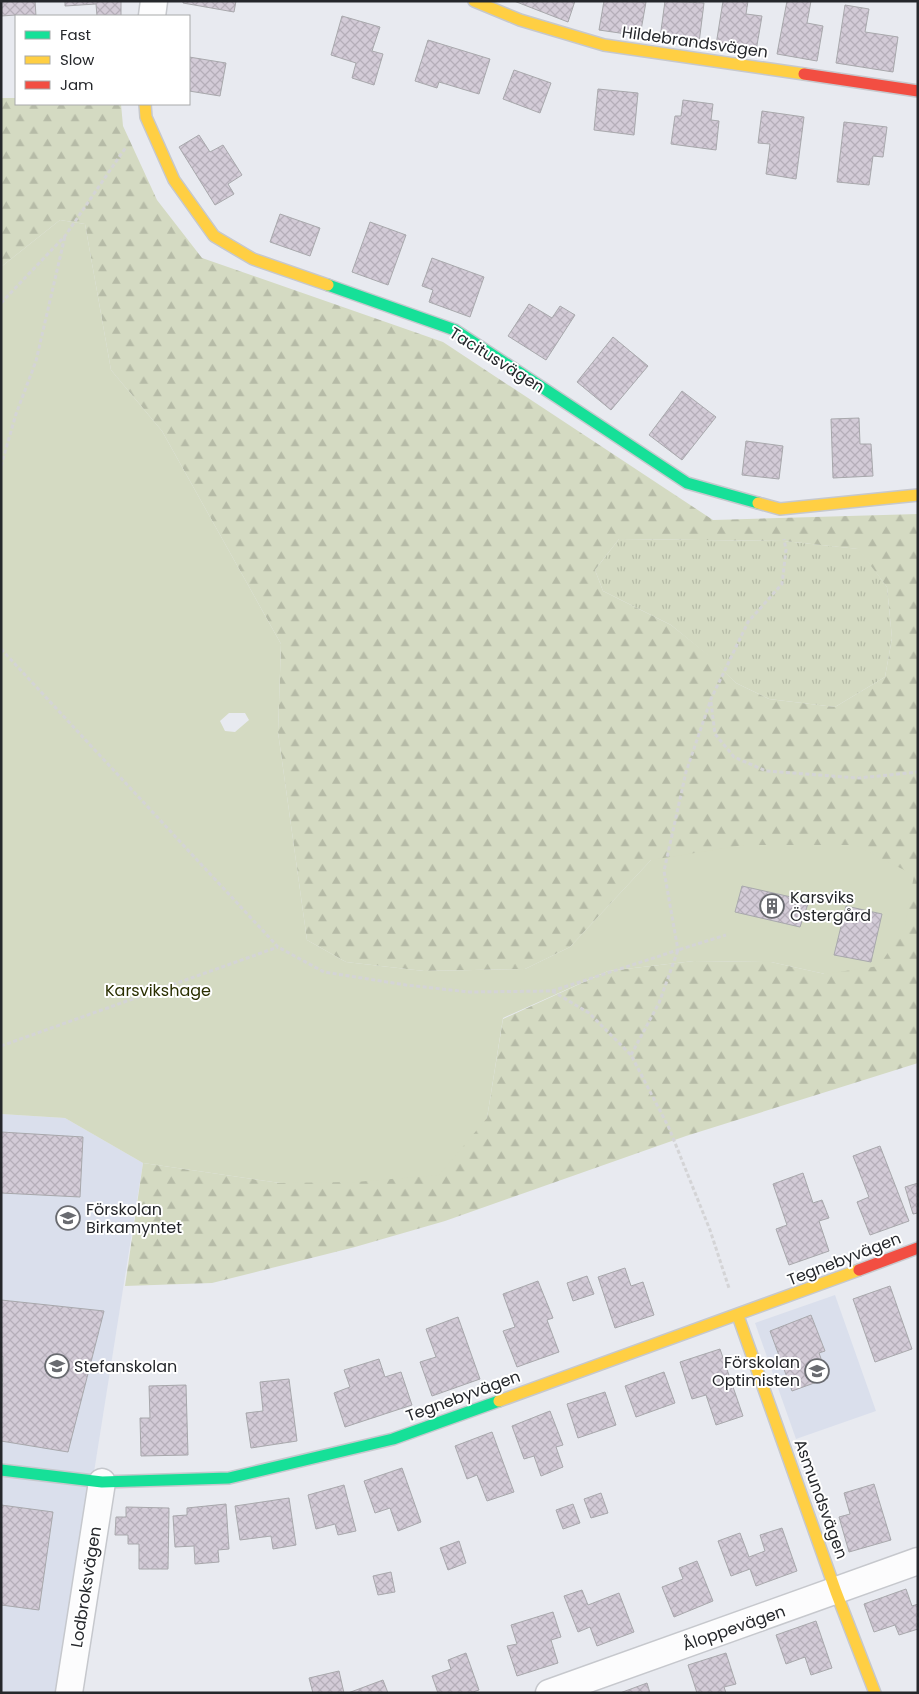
<svg xmlns="http://www.w3.org/2000/svg" width="919" height="1694" font-family="Poppins,sans-serif">
<style>
.built{fill:#dadfec}
.grass{fill:url(#grass-tufts)}
.forest{fill:url(#forest-firs);fill-rule:evenodd}
.park{fill:#d4dac2;fill-rule:evenodd}
.building{fill:url(#building-cross-hatch);stroke:#a8a8ac}
.lines{fill:none;stroke-linecap:round;stroke-linejoin:round}
.street-casing{stroke:#c6c8cd;stroke-width:29}
.fast-casing{stroke:#c6c8cd;stroke-width:14}
.slow-casing{stroke:#c6c8cd;stroke-width:14}
.jam-casing{stroke:#c6c8cd;stroke-width:14}
.path{stroke:#d4d4d6;stroke-width:3;stroke-dasharray:4 2.5;stroke-linecap:butt}
.street{stroke:#fcfcfd;stroke-width:26}
.fast{stroke:#16e098;stroke-width:11}
.slow{stroke:#ffcf43;stroke-width:11}
.jam{stroke:#f24e42;stroke-width:11}
.labels{text-anchor:middle;dominant-baseline:central;stroke-width:4;stroke-linejoin:round;paint-order:stroke}
.street-label{font-size:16px;fill:#25272b;stroke:#fff}
.poi-label{font-size:16px;fill:#25272b;stroke:#fff;text-anchor:start}
.park-label{font-size:16px;fill:#2a2f00;stroke:#fff}
</style>
<defs>
<pattern id="grass-tufts" width="24" height="20" patternUnits="userSpaceOnUse" patternTransform="scale(1.25)"><rect width="24" height="20" fill="#d4dac2"/><path d="M3 7l-1-3M5 7V3M7 7l1-3M15 17l-1-3M17 17v-4M19 17l1-3" fill="none" stroke="#b6bba7"/></pattern>
<pattern id="forest-firs" width="22" height="20" patternUnits="userSpaceOnUse" patternTransform="scale(1.25)"><rect width="22" height="20" fill="#d4dac2"/><path d="M5 1l3.5 6h-7zM16 11l3.5 6h-7z" fill="#b6bba7"/></pattern>
<pattern id="building-cross-hatch" width="8" height="8" patternUnits="userSpaceOnUse" patternTransform="scale(1.25)"><rect width="8" height="8" fill="#d3cbd7"/><path d="M0 0l8 8M0 8l8-8" fill="none" stroke="#b5aeb9"/></pattern>
</defs>
<rect width="100%" height="100%" fill="#e8eaf0"/>
<g class="built">
<polygon points="1,1114 65,1118 143,1163 59,1693 1,1693"/>
<polygon points="835,1295 876,1411 796,1439 755,1323"/>
</g>
<polygon class="grass" points="619,539 784,541 859,549 887,587 892,638 885,677 835,707 769,699 736,683 710,657 671,625 603,591 595,570"/>
<path class="forest" d="M1,98H16V104H121L123,126L157,200L202,258L443,342L713,520L918,514V1063L686,1136L445,1221L355,1247L212,1283L125,1286L143,1163L280,1183L487,1118L503,1019L608,971L694,961L771,962L825,974L651,860L570,947L525,969L424,971L346,962L307,940L278,732L281,644L162,431L111,370L85,224L60,220L1,267ZM619,539L784,541L858,549L887,587L892,638L885,677L835,707L769,699L736,683L711,657L671,625L603,591L595,570Z"/>
<path class="park" d="M60,220L85,224L111,370L162,431L281,644L278,732L307,940L346,962L424,971L525,969L570,947L651,860L744,845H855L914,875L905,927L879,966L825,974L771,962L694,961L608,971L503,1018L487,1118L439,1175L356,1182L280,1183L143,1163L65,1118L1,1114V267ZM229,713H245L249,720L235,732L225,731L220,721Z"/>
<g class="building">
<polygon points="1,1 35,1 36,16 16,16 16,20 16,15 1,16"/>
<polygon points="65,1 121,1 121,16 97,16 96,4 65,6"/>
<polygon points="183,1 236,1 234,12 183,3"/>
<polygon points="514,1 575,1 568,22"/>
<polygon points="604,1 646,2 640,36 599,30"/>
<polygon points="665,1 704,3 699,43 660,38"/>
<polygon points="723,1 748,1 746,14 762,16 756,51 716,45"/>
<polygon points="787,1 811,1 807,23 823,26 817,61 777,54"/>
<polygon points="845,5 869,9 865,32 898,37 893,72 836,63"/>
<polygon points="342,16 380,27 372,51 383,54 374,85 352,78 356,63 331,55"/>
<polygon points="428,40 490,59 479,94 439,82 437,88 415,81"/>
<polygon points="189,57 226,63 220,96 189,91 189,95"/>
<polygon points="514,70 551,83 540,113 503,99"/>
<polygon points="598,89 638,93 634,135 594,130"/>
<polygon points="683,100 713,104 711,120 719,121 716,150 671,144 675,116 681,116"/>
<polygon points="762,111 804,117 796,179 766,174 770,144 758,143"/>
<polygon points="844,122 887,127 883,157 873,156 869,185 837,182"/>
<polygon points="199,135 210,152 223,145 242,175 228,184 234,194 215,205 179,147"/>
<polygon points="280,214 320,228 310,256 270,242"/>
<polygon points="370,222 406,235 388,285 352,272"/>
<polygon points="432,258 484,277 470,317 429,302 433,290 422,286"/>
<polygon points="529,304 552,318 560,306 575,315 546,360 508,336"/>
<polygon points="613,337 648,366 611,410 577,382"/>
<polygon points="682,391 716,417 682,460 649,435"/>
<polygon points="859,418 860,444 871,444 873,476 833,478 831,419"/>
<polygon points="746,441 783,446 779,479 742,475"/>
<polygon points="742,886 809,901 800,927 735,912"/>
<polygon points="846,906 882,914 871,962 834,955"/>
<polygon points="1,1132 83,1137 80,1197 1,1193"/>
<polygon points="880,1146 909,1221 870,1235 857,1202 869,1197 853,1156"/>
<polygon points="803,1173 813,1203 822,1200 829,1218 819,1221 829,1251 789,1265 776,1229 787,1225 773,1184"/>
<polygon points="918,1183 918,1213 913,1214 905,1187"/>
<polygon points="625,1268 631,1286 643,1282 654,1315 615,1328 598,1277"/>
<polygon points="587,1276 594,1294 573,1301 567,1283"/>
<polygon points="538,1281 553,1318 547,1320 559,1352 517,1367 503,1331 515,1327 503,1294"/>
<polygon points="890,1286 912,1349 875,1362 853,1299"/>
<polygon points="1,1300 104,1311 68,1452 1,1441 3,1357 1,1356"/>
<polygon points="811,1315 825,1351 819,1353 828,1378 792,1391 770,1331"/>
<polygon points="458,1317 480,1379 432,1396 420,1362 436,1357 426,1329"/>
<polygon points="720,1349 743,1416 716,1425 706,1395 692,1399 680,1362"/>
<polygon points="379,1359 385,1377 401,1372 412,1405 345,1427 334,1393 350,1387 344,1370"/>
<polygon points="664,1372 675,1403 636,1417 625,1386"/>
<polygon points="289,1379 297,1441 251,1448 246,1413 263,1411 260,1382"/>
<polygon points="186,1385 188,1455 141,1456 140,1418 150,1418 149,1386"/>
<polygon points="605,1392 616,1425 578,1438 567,1404"/>
<polygon points="550,1411 563,1445 556,1447 563,1467 541,1476 534,1456 524,1459 512,1426"/>
<polygon points="492,1432 514,1492 487,1501 477,1475 467,1479 455,1446"/>
<polygon points="402,1468 421,1522 398,1531 390,1508 375,1513 364,1481"/>
<polygon points="874,1484 891,1540 849,1552 839,1517 850,1514 844,1493"/>
<polygon points="344,1485 356,1531 338,1535 335,1524 316,1529 308,1495"/>
<polygon points="601,1493 608,1513 591,1518 584,1499"/>
<polygon points="289,1498 296,1545 273,1549 271,1536 240,1540 235,1506"/>
<polygon points="226,1504 229,1549 218,1550 219,1562 195,1564 194,1546 175,1547 173,1516 187,1515 187,1508"/>
<polygon points="573,1504 580,1523 563,1529 556,1510"/>
<polygon points="1,1505 53,1512 39,1610 1,1605"/>
<polygon points="126,1507 169,1508 168,1569 139,1569 139,1544 128,1544 128,1535 115,1535 116,1517 126,1517"/>
<polygon points="782,1528 797,1571 756,1586 750,1569 731,1576 718,1541 740,1533 749,1557 765,1551 760,1535"/>
<polygon points="459,1541 466,1563 448,1570 440,1548"/>
<polygon points="697,1561 713,1601 674,1617 662,1587 683,1579 679,1568"/>
<polygon points="391,1572 395,1592 378,1595 373,1576"/>
<polygon points="906,1589 912,1606 918,1604 918,1629 899,1635 895,1625 874,1632 864,1604"/>
<polygon points="582,1590 588,1605 619,1593 634,1632 597,1646 590,1627 578,1632 564,1596"/>
<polygon points="553,1612 561,1637 551,1640 558,1663 517,1676 507,1646 517,1644 511,1625"/>
<polygon points="816,1621 832,1668 811,1675 805,1657 786,1664 776,1635"/>
<polygon points="466,1653 479,1690 470,1693 438,1693 432,1676 451,1669 448,1660"/>
<polygon points="726,1653 736,1684 724,1687 726,1693 697,1693 688,1665"/>
<polygon points="339,1671 344,1693 313,1693 309,1678"/>
<polygon points="383,1680 388,1693 348,1693"/>
<polygon points="647,1683 650,1693 620,1693"/>
</g>
<g class="lines">
<g class="street-casing">
<g id="street">
<polyline points="152,16 154,1"/>
<polyline points="69,1693 102,1482"/>
<polyline points="549,1693 918,1561"/>
</g>
</g>
<g class="fast-casing">
<g id="fast">
<polyline points="328,285 455,330 687,483 758,503"/>
<polyline points="1,1470 102,1482 229,1478 393,1439 499,1401"/>
</g>
</g>
<g class="slow-casing">
<g id="slow">
<polyline points="474,1 520,20 604,45 804,74"/>
<polyline points="145,104 146,117 174,180 214,236 253,259 328,285"/>
<polyline points="758,503 780,509 918,495"/>
<polyline points="738,1316 836,1592 875,1693"/>
<polyline points="499,1401 859,1270"/>
</g>
</g>
<g class="jam-casing">
<g id="jam">
<polyline points="804,74 918,91"/>
<polyline points="859,1270 918,1248"/>
</g>
</g>
<g class="path">
<polyline points="1,303 65,236 126,147"/>
<polyline points="1,466 16,414 36,361 65,236"/>
<polyline points="1,649 278,947 324,972 406,985 469,992 552,991 589,1013 631,1055 669,1128 710,1230 729,1288"/>
<polyline points="711,702 715,734 734,757 766,771 859,778 918,772"/>
<polyline points="552,991 678,950 664,871 686,772 711,699 748,622 782,584 786,550 784,539"/>
<polyline points="1,1046 278,947"/>
<polyline points="631,1055 659,1003 678,950 726,935"/>
</g>
<use href="#street" class="street"/>
<use href="#fast" class="fast"/>
<use href="#slow" class="slow"/>
<use href="#jam" class="jam"/>
</g>
<defs>
<g id="building-ring" transform="scale(1.25)"><circle r="9.5" fill="#fff" stroke="#696b70" stroke-width="1.5"/><path d="M-4-6H4V6H1V3H-1V6H-4ZM-2.5-4.3h1.7v1.8h-1.7ZM.8-4.3h1.7v1.8H.8ZM-2.5-1h1.7V.8h-1.7ZM.8-1h1.7V.8H.8Z" fill="#696b70"/></g>
<g id="school-ring" transform="scale(1.25)"><circle r="9.5" fill="#fff" stroke="#696b70" stroke-width="1.5"/><path d="M0-5L7-2L0 1L-7-2ZM-4 1L0 2.5L4 1V4Q0 6-4 4Z" fill="#696b70"/></g>
</defs>
<g fill-rule="evenodd">
<use href="#building-ring" x="772" y="906"/>
<use href="#school-ring" x="68" y="1218"/>
<use href="#school-ring" x="57" y="1366"/>
<use href="#school-ring" x="817" y="1371"/>
</g>
<g class="labels">
<g class="street-label">
<text transform="translate(695 42) rotate(8)">Hildebrandsvägen</text>
<text transform="translate(497 360) rotate(32)">Tacitusvägen</text>
<text transform="translate(844 1259) rotate(-21)">Tegnebyvägen</text>
<text transform="translate(463 1396) rotate(-20)">Tegnebyvägen</text>
<text transform="translate(821 1499) rotate(70)">Asmundsvägen</text>
<text transform="translate(86 1587) rotate(-81)">Lodbroksvägen</text>
<text transform="translate(734 1628) rotate(-19)">Åloppevägen</text>
</g>
<g class="poi-label">
<text x="790" y="897">Karsviks<tspan x="790" dy="18">Östergård</tspan></text>
<text x="86" y="1209">Förskolan<tspan x="86" dy="18">Birkamyntet</tspan></text>
<text x="800" y="1362" text-anchor="end">Förskolan<tspan x="800" dy="18">Optimisten</tspan></text>
<text x="74" y="1366">Stefanskolan</text>
</g>
<g class="park-label">
<text x="158" y="990">Karsvikshage</text>
</g>
</g>
<rect width="919" height="1694" fill="none" stroke="#25272b" stroke-width="5"/>
<rect x="15" y="15" width="175" height="90" fill="#ffffff" stroke="#a8a9aa"/>
<rect x="25" y="31" width="25" height="8" fill="#16e098" stroke="#a8a9aa"/>
<text x="60" y="40" font-size="15" fill="#25272b">Fast</text>
<rect x="25" y="56" width="25" height="8" fill="#ffcf43" stroke="#a8a9aa"/>
<text x="60" y="65" font-size="15" fill="#25272b">Slow</text>
<rect x="25" y="81" width="25" height="8" fill="#f24e42" stroke="#a8a9aa"/>
<text x="60" y="90" font-size="15" fill="#25272b">Jam</text>
</svg>
